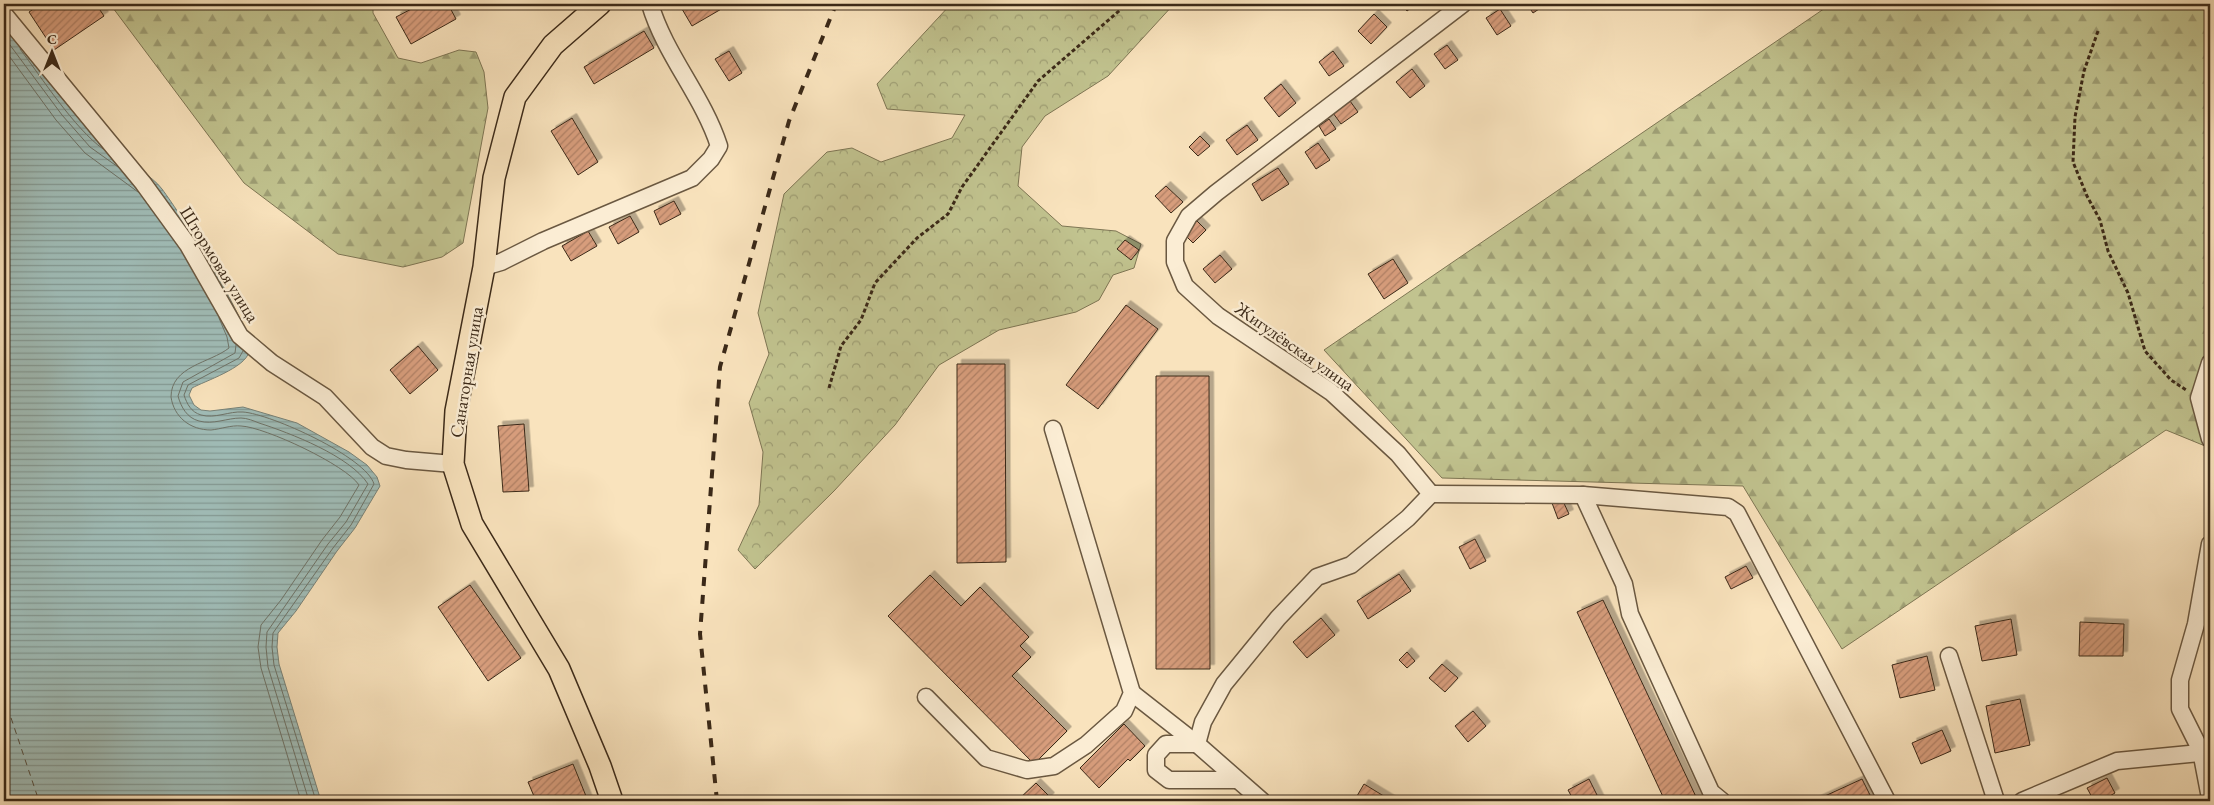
<svg xmlns="http://www.w3.org/2000/svg" width="2214" height="805" font-family="'EB Garamond',serif">
<style>
.forest{fill:url(#forest-firs);stroke:#7e7654}
.park{fill:url(#park-crowns);stroke:#7e7654}
.water{fill:url(#water-rules);stroke:#788278}
.lines{fill:none;stroke-linecap:round;stroke-linejoin:round}
.shore{stroke:#6e7368;stroke-width:1}
.ferry{stroke:#544e40;stroke-width:1;stroke-dasharray:6 5;stroke-linecap:butt}
.building{fill:url(#building-hatch);stroke:#3b2918;filter:url(#shadow)}
.minor-casing{stroke:#6a5841;stroke-width:19}
.major-casing{stroke:#3b2918;stroke-width:24}
.path{stroke:#3b2918;stroke-width:3;stroke-dasharray:4 2.5;stroke-linecap:butt}
.minor{stroke:#fbedd4;stroke-width:16}
.major{stroke:#f9e3bd;stroke-width:21}
.rail{stroke:#3b2918;stroke-width:4;stroke-dasharray:9 9;stroke-linecap:butt}
.labels{text-anchor:middle;dominant-baseline:central;stroke-width:5;stroke-linejoin:round;paint-order:stroke}
.street-label{font-size:18px;fill:#3b2918;stroke:#fbedd4}
</style>
<defs>
<pattern id="forest-firs" width="22" height="20" patternUnits="userSpaceOnUse" patternTransform="scale(1.25)"><rect width="22" height="20" fill="#c1c38f"/><path d="M5 1l3.5 6h-7zM16 11l3.5 6h-7z" fill="#9e9e74"/></pattern>
<pattern id="park-crowns" width="20" height="18" patternUnits="userSpaceOnUse" patternTransform="scale(1.25)"><rect width="20" height="18" fill="#c1c38f"/><path d="M2 6a3 3 0 1 1 6 0M12 15a3 3 0 1 1 6 0" fill="none" stroke="#9e9e74"/></pattern>
<pattern id="water-rules" width="6" height="5" patternUnits="userSpaceOnUse" patternTransform="scale(1.25)"><rect width="6" height="5" fill="#a0bdb8"/><path d="M0 2.5h6" fill="none" stroke="#849a95"/></pattern>
<pattern id="building-hatch" width="6" height="6" patternUnits="userSpaceOnUse" patternTransform="scale(1.25)"><rect width="6" height="6" fill="#d79d7c"/><path d="M-1 1l2-2M0 6l6-6M5 7l2-2" fill="none" stroke="#b08065"/></pattern>
<filter id="shadow"><feDropShadow dx="4.5" dy="-4.5" stdDeviation="0" flood-color="#0004"/></filter>
</defs>
<rect width="100%" height="100%" fill="#f9e3bd"/>
<filter id="stains"><feTurbulence type="fractalNoise" baseFrequency=".004" numOctaves="4"/><feColorMatrix values="0 0 0 0 .2 0 0 0 0 .09 0 0 0 0 .02 0 0 0 .5 -.17"/></filter>
<radialGradient id="worn" r=".72"><stop offset=".6" stop-color="#630" stop-opacity="0"/><stop offset="1" stop-color="#630" stop-opacity=".3"/></radialGradient>
<g class="forest">
<polygon points="110,4 373,4 373,13 398,58 421,63 459,50 476,52 484,72 488,108 463,243 442,257 403,267 338,254 244,183"/>
<polygon points="1831,4 2210,4 2210,448 2166,430 1842,649 1743,486 1442,478 1324,350"/>
</g>
<polygon class="park" points="951,4 1174,4 1108,76 1045,116 1022,147 1018,186 1062,226 1116,231 1141,244 1134,268 1113,275 1099,300 1076,312 999,330 939,365 895,425 834,491 755,569 738,550 759,505 763,452 749,403 769,354 758,313 784,194 827,152 852,148 881,162 952,138 965,115 887,109 877,84"/>
<path class="water" d="M4,18L143,171C149,177 157,182 162,189C180,213 254,327 249,352C245,368 205,381 192,388L189,395L194,405L201,410L210,411L243,407L297,423L349,452L367,465L377,477L380,486L355,528L337,551L296,611L278,633L277,647L279,664L321,801H4Z"/>
<g class="lines">
<g class="shore">
<polyline points="4,37 62,115 90,147 118,167"/>
<polyline points="4,49 56,120 85,153 138,192"/>
<path d="M20,49C42,78 74,128 103,149"/>
<path d="M219,318L227,337L229,348C210,363 171,366 171,397C174,417 190,430 211,430C221,429 231,425 241,426C265,427 346,465 359,485L340,517L322,540L281,600L261,625L258,647L261,668L301,801"/>
<path d="M236,345L235,353L183,382L178,396C181,407 187,418 199,421C213,425 227,418 241,418C247,418 254,421 259,423C290,433 350,456 368,484L346,522L328,544L267,632L266,647L268,667L309,801"/>
<path d="M243,351L239,358L188,385L184,395C187,404 191,412 201,415C215,419 229,411 243,412C271,414 366,457 374,484L351,525L333,548L273,633L272,647L274,665L316,801"/>
</g>
<polyline class="ferry" points="4,697 39,801"/>
</g>
<g class="building">
<polygon points="41,4 96,4 104,16 54,50 29,12"/>
<polygon points="421,4 448,4 456,19 411,44 396,17"/>
<polygon points="692,4 730,4 692,26 682,9"/>
<polygon points="1401,4 1416,4 1407,11"/>
<polygon points="1527,4 1544,4 1545,5 1533,13"/>
<polygon points="1500,9 1511,26 1497,35 1486,18"/>
<polygon points="1374,14 1387,27 1371,44 1358,31"/>
<polygon points="644,31 654,48 594,84 584,67"/>
<polygon points="1447,45 1458,60 1445,69 1434,54"/>
<polygon points="729,51 742,73 729,81 715,59"/>
<polygon points="1333,51 1344,66 1329,76 1319,62"/>
<polygon points="1412,69 1425,86 1410,98 1396,82"/>
<polygon points="1281,84 1296,103 1279,117 1264,98"/>
<polygon points="1350,101 1358,112 1341,124 1333,113"/>
<polygon points="572,118 598,162 578,175 551,131"/>
<polygon points="1329,119 1336,129 1325,136 1319,126"/>
<polygon points="1247,125 1258,140 1237,155 1226,140"/>
<polygon points="1200,136 1210,146 1198,156 1189,147"/>
<polygon points="1318,143 1330,160 1316,169 1305,152"/>
<polygon points="1278,168 1289,184 1262,201 1252,184"/>
<polygon points="1166,186 1183,202 1171,213 1155,196"/>
<polygon points="674,201 681,214 660,225 654,211"/>
<polygon points="630,216 639,232 618,244 609,227"/>
<polygon points="1197,221 1206,230 1193,243 1184,234"/>
<polygon points="588,231 597,246 571,261 562,246"/>
<polygon points="1125,240 1139,250 1131,260 1117,249"/>
<polygon points="1220,255 1232,269 1215,283 1203,269"/>
<polygon points="1393,259 1408,283 1384,299 1368,274"/>
<polygon points="1126,305 1158,329 1098,409 1066,385"/>
<polygon points="418,346 438,370 410,394 390,370"/>
<polygon points="957,364 1005,364 1006,562 957,563"/>
<polygon points="1156,376 1209,376 1210,669 1156,669"/>
<polygon points="524,424 529,491 503,492 498,426"/>
<polygon points="1562,499 1569,514 1558,519 1552,503"/>
<polygon points="1475,539 1486,561 1470,569 1459,547"/>
<polygon points="1746,566 1753,578 1731,589 1725,577"/>
<polygon points="1399,574 1411,591 1368,619 1357,601"/>
<polygon points="930,575 961,606 980,587 1029,637 1020,646 1031,657 1012,676 1067,731 1034,764 888,616"/>
<polygon points="470,585 521,658 488,681 438,607"/>
<polygon points="1603,600 1698,801 1665,801 1577,612"/>
<polygon points="1321,618 1335,635 1307,658 1293,642"/>
<polygon points="2011,619 2017,655 1982,661 1975,626"/>
<polygon points="2080,622 2124,624 2123,656 2079,656"/>
<polygon points="1407,652 1415,661 1407,668 1399,660"/>
<polygon points="1927,656 1935,690 1900,698 1892,665"/>
<polygon points="1442,664 1458,678 1445,692 1429,678"/>
<polygon points="2020,699 2030,745 1995,753 1986,706"/>
<polygon points="1473,711 1486,726 1468,742 1455,726"/>
<polygon points="1124,724 1145,746 1130,761 1128,759 1099,788 1080,768"/>
<polygon points="1942,730 1951,751 1921,764 1912,743"/>
<polygon points="573,764 588,801 536,801 528,782"/>
<polygon points="2107,778 2115,793 2101,801 2094,801 2087,788"/>
<polygon points="1589,779 1600,801 1574,801 1568,790"/>
<polygon points="1862,779 1873,801 1814,801"/>
<polygon points="1036,783 1050,797 1046,801 1017,801"/>
<polygon points="1364,784 1392,801 1354,801"/>
</g>
<g class="lines">
<g class="minor-casing">
<g id="minor">
<polyline points="4,14 143,183 188,245 240,336 272,363 325,397 372,447 386,456 406,460 453,464"/>
<path d="M484,267L501,262L543,241L692,178L711,159L719,146C703,96 665,55 650,4"/>
<polyline points="2210,363 2199,398 2210,439"/>
<polyline points="1431,494 1583,495 1728,507 1737,513 1887,801"/>
<polyline points="1583,495 1624,584 1630,614 1711,792 1722,801"/>
<polyline points="2210,544 2196,624 2180,680 2180,709 2201,751 2210,798"/>
<polyline points="1949,656 1996,801"/>
<polyline points="1132,693 1197,744 1262,801"/>
<polyline points="926,697 986,758 1027,770 1054,766 1086,745 1124,711 1132,693 1053,429"/>
<polyline points="1197,744 1203,722 1224,684 1278,618 1317,577 1351,565 1408,518 1431,494 1398,454 1331,392 1218,316 1185,286 1175,262 1175,241 1189,216 1216,193 1463,4"/>
<polyline points="1197,744 1166,744 1156,755 1156,770 1169,780 1237,780"/>
<polyline points="2022,801 2117,761 2210,752"/>
</g>
</g>
<g class="major-casing">
<polyline id="major" points="600,4 553,45 515,97 494,178 484,267 456,411 453,464 472,524 559,669 600,766 612,801"/>
</g>
<g class="path">
<polyline points="2098,31 2084,71 2075,117 2073,162 2087,196 2100,220 2108,251 2128,293 2145,351 2171,380 2186,390"/>
<polyline points="829,388 841,346 861,320 875,283 917,238 948,214 962,187 1038,81 1127,4"/>
</g>
<use href="#minor" class="minor"/>
<use href="#major" class="major"/>
<polyline class="rail" points="717,801 700,634 720,367 789,121 836,4"/>
</g>
<g class="labels">
<g class="street-label">
<text transform="translate(220 264) rotate(58)">Штормовая улица</text>
<text transform="translate(1295 346) rotate(35)">Жигулёвская улица</text>
<text transform="translate(466 372) rotate(-81)">Санаторная улица</text>
</g>
</g>
<rect width="2214" height="805" fill="none" stroke="#f9e3bd" stroke-width="20"/>
<rect x="5" y="5" width="2204" height="795" fill="none" stroke="#3b2918" stroke-width="2.5"/>
<rect x="10" y="10" width="2194" height="785" fill="none" stroke="#3b2918"/>
<g transform="translate(52 52)" stroke="#fbedd4" stroke-width="4" paint-order="stroke">
<path d="M0-4L9 19L0 12L-9 19Z" fill="#3b2918"/>
<text y="-8" font-size="14" font-weight="bold" text-anchor="middle" fill="#3b2918">С</text>
</g>
<rect width="100%" height="100%" filter="url(#stains)"/>
<rect width="100%" height="100%" fill="url(#worn)"/>
</svg>
